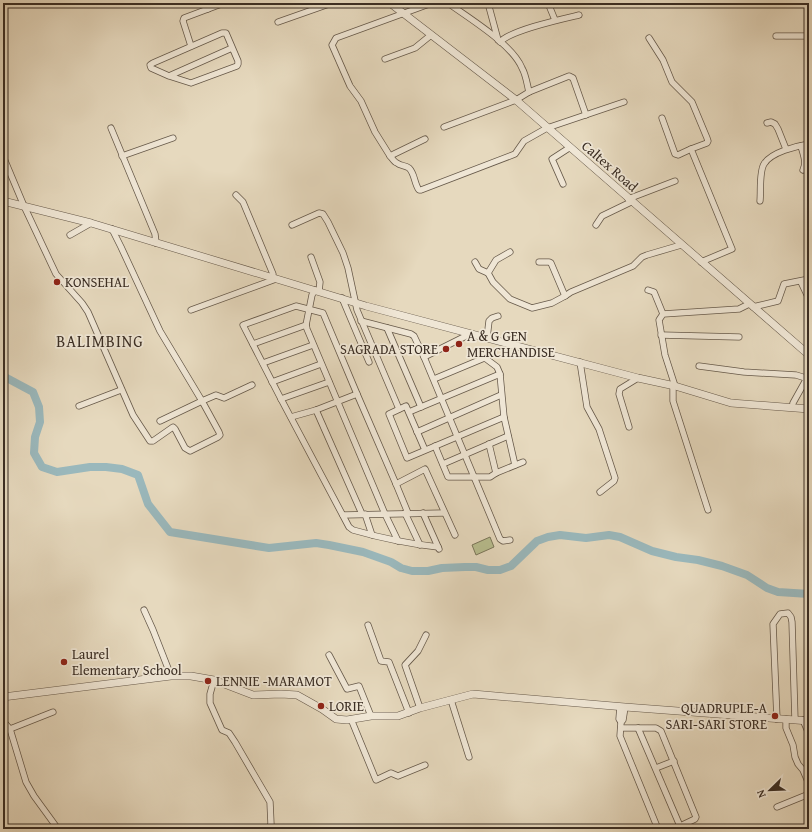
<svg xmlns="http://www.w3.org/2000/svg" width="812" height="832" font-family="'Gentium Book Plus',serif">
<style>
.green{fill:#b8be8f;stroke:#7a765a}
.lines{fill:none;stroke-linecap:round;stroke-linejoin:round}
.river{stroke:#9ab8bc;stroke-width:8}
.minor-casing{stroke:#66594a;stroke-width:7}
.tertiary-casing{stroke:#66594a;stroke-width:8}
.minor{stroke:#efe6d5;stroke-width:5.5}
.tertiary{stroke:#efe6d5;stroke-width:7}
.poi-dot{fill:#8f2418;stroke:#efe6d5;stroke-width:1.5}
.labels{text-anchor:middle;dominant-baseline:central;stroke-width:3.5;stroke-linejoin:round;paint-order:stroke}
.street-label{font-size:14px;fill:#3b2e24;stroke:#efe6d5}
.poi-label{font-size:14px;fill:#3b2e24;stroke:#efe6d5;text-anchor:start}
.quarter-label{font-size:16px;letter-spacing:1px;fill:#3b2e24;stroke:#efe6d5}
</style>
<rect width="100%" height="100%" fill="#e6d9be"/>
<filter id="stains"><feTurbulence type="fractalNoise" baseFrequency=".005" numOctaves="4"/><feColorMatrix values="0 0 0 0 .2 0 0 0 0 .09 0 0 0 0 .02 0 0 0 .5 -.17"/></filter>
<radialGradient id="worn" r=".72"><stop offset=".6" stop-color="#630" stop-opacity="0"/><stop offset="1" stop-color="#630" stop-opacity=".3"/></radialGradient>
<polygon class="green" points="490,537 494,547 476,555 472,545"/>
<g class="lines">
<polyline class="river" points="3,376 33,392 39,407 40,422 35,437 34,453 42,467 57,472 90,467 106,467 122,469 138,475 148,504 170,532 269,548 316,543 329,545 363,552 391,562 401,568 412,571 428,571 442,568 465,567 476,567 488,570 500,570 511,566 537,541 548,537 560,535 586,538 609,535 620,537 652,551 676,557 698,560 722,566 747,575 767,588 778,592 809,594"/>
<g class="minor-casing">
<g id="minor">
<path d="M448,3C470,19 512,44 522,68C526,75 527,84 529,92"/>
<polyline points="488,3 498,40"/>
<polyline points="548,3 555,20"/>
<polyline points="208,9 224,3"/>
<polyline points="278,22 332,3"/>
<polyline points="776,36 809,36"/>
<polyline points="649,38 663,60 672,82 692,102 707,138 708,141 707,143 691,149 732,249 701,262"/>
<path d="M500,42C511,30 562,19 579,15"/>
<polyline points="191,46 183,21 184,18 208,9 206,3"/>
<polyline points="385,59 415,48 431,35"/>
<polyline points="169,76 191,83 237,66 238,64 238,61 226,33 222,33 153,63 150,65 151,68 169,76 232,48"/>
<polyline points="662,118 675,154 678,155 691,149"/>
<polyline points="767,123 771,122 775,124 778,129 786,149"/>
<polyline points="444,127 516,100 529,92 569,76 573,78 586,115"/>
<polyline points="111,128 155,234 156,243"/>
<polyline points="425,139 390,156 375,132 361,101 350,86 332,45 336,38 432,3"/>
<path d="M801,146C803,154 807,162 803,170"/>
<polyline points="3,156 24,206 56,274 82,303 88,312 133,415 150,441 153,441 173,427 175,429 185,448 190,451 218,437 220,435 219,432 202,401 216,395 224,398 252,385"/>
<polyline points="122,156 173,138"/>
<path d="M390,156C392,158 394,162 397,163C400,166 405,165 409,168C415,174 414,183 419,190H421L515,154L524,141L547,128L624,102"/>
<polyline points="563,184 552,159 569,148"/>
<polyline points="236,195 243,202 273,274 272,278"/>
<polyline points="628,199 675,181"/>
<path d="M760,201C761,191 759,172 764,164C771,152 797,146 809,144"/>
<polyline points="292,225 319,213 323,214 328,222 343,253 348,268 357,310 399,409"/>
<polyline points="596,225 602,216 631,202"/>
<polyline points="112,229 121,247 160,331 202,401 160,421"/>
<polyline points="70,235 91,223"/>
<polyline points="311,257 320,282 319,291"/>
<polyline points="475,262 479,269 488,273 493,282 510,299 532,308 552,303 565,296 571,292 633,266 642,257 647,255 681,245"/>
<polyline points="539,262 549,262 551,263 565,296"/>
<polyline points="488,273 496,260 510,252"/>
<polyline points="801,282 809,299"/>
<polyline points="315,290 312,295 306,325 307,329 385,514 398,541"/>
<polyline points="648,290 654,292 663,314"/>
<polyline points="342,298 369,362"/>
<polyline points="753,307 778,301 784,284 809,279"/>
<polyline points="191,310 276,279"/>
<polyline points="361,321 411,334 414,336 424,357 500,539 503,541 510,540"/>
<polyline points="387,328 421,407"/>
<polyline points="661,335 739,337"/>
<polyline points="487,338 489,321 492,318 498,316"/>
<polyline points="253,344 306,325"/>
<polyline points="424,357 470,334"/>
<polyline points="580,362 587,407 599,429 615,478 614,481 600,492"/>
<polyline points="263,363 313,345"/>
<polyline points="699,366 744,372 796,375 809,379"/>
<polyline points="434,379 482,359 485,358 497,367 500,374 504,417 515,465"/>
<polyline points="272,382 321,364"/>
<polyline points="673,386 673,401 708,510"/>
<polyline points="675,386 665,355 659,320 663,314 739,309 749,304"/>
<polyline points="281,399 329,382"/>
<polyline points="793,403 807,378"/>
<polyline points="79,406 121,390"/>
<polyline points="316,410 362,514"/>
<polyline points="409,412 500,374"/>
<polyline points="291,417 316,410 357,394"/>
<polyline points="629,427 619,394 620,389 638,378"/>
<polyline points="417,432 501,395"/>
<polyline points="489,444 496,473"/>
<polyline points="435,446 448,477 490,477 496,473 523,462"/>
<polyline points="425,450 406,406 389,414 407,458 504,417"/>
<polyline points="443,464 508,436"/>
<polyline points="396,484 425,469 455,535"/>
<polyline points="405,513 420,545"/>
<path d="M408,513L396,484L357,394L323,313L296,306L243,325L281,399L349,527L353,530C381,538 410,544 438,547"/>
<polyline points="423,513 439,549"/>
<polyline points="365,514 372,535"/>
<polyline points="343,515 444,513"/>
<polyline points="144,610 153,630 171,676"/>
<polyline points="368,625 381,661 389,662 409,713"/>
<polyline points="329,655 347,689 359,686 371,716"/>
<polyline points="214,680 210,694 210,703 222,730 229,733 235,742 270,802 271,824 268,829"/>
<polyline points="451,700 469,757"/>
<polyline points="620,707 619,719 621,722 620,736 658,829"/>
<polyline points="420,708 405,665 418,651 426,635"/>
<polyline points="351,719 376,780 391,773 398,776 425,765"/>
<polyline points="777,719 773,624 780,614 788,613 791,617 792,622 795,720"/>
<polyline points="786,719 786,728 793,745 795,757 798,764 803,770 809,784"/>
<polyline points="803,720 809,734"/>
<polyline points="3,721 10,729 26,782 34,796 58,829"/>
<polyline points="621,722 623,720 625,707"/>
<polyline points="621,728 656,728 661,731 696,817 695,819 674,829"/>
<polyline points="638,728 680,826"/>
<polyline points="10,729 53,712"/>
<polyline points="656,768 674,761"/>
<polyline points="777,807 809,794"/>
</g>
</g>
<g class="tertiary-casing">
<g id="tertiary">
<polyline points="390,3 516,100 809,355"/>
<polyline points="3,201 91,223 366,306 638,378 675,386 731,403 809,409"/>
<polyline points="3,697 171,676 191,676 214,680 253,695 281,694 297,695 322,709 336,719 347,720 371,716 398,716 420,708 473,694 625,707 809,721"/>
</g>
</g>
<use href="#minor" class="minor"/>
<use href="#tertiary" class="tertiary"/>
</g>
<g class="poi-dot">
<circle cx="57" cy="282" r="4"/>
<circle cx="459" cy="344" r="4"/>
<circle cx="446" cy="349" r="4"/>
<circle cx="64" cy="662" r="4"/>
<circle cx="208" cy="681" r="4"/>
<circle cx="321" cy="706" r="4"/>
<circle cx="775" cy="716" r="4"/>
</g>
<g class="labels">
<g class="street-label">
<text transform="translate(610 166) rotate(41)">Caltex Road</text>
</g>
<g class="poi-label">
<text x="65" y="282">KONSEHAL</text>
<text x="467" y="336">A &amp; G GEN<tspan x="467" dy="16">MERCHANDISE</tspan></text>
<text x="438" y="349" text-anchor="end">SAGRADA STORE</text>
<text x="72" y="654">Laurel<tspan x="72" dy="16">Elementary School</tspan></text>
<text x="216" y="681">LENNIE -MARAMOT</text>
<text x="329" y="706">LORIE</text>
<text x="767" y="708" text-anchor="end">QUADRUPLE-A<tspan x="767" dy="16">SARI-SARI STORE</tspan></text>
</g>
<g class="quarter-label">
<text x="100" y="341">BALIMBING</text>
</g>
</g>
<rect width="812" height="832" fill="none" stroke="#e6d9be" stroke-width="16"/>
<rect x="4" y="4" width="804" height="824" fill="none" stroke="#3b2e24" stroke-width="2"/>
<rect x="8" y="8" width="796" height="816" fill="none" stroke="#3b2e24"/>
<g transform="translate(770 790) rotate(247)" stroke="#efe6d5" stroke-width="3" paint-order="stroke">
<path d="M0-3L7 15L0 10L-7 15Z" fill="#3b2e24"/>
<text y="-6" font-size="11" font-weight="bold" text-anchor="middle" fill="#3b2e24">N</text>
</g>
<rect width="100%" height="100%" filter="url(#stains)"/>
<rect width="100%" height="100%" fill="url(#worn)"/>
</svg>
